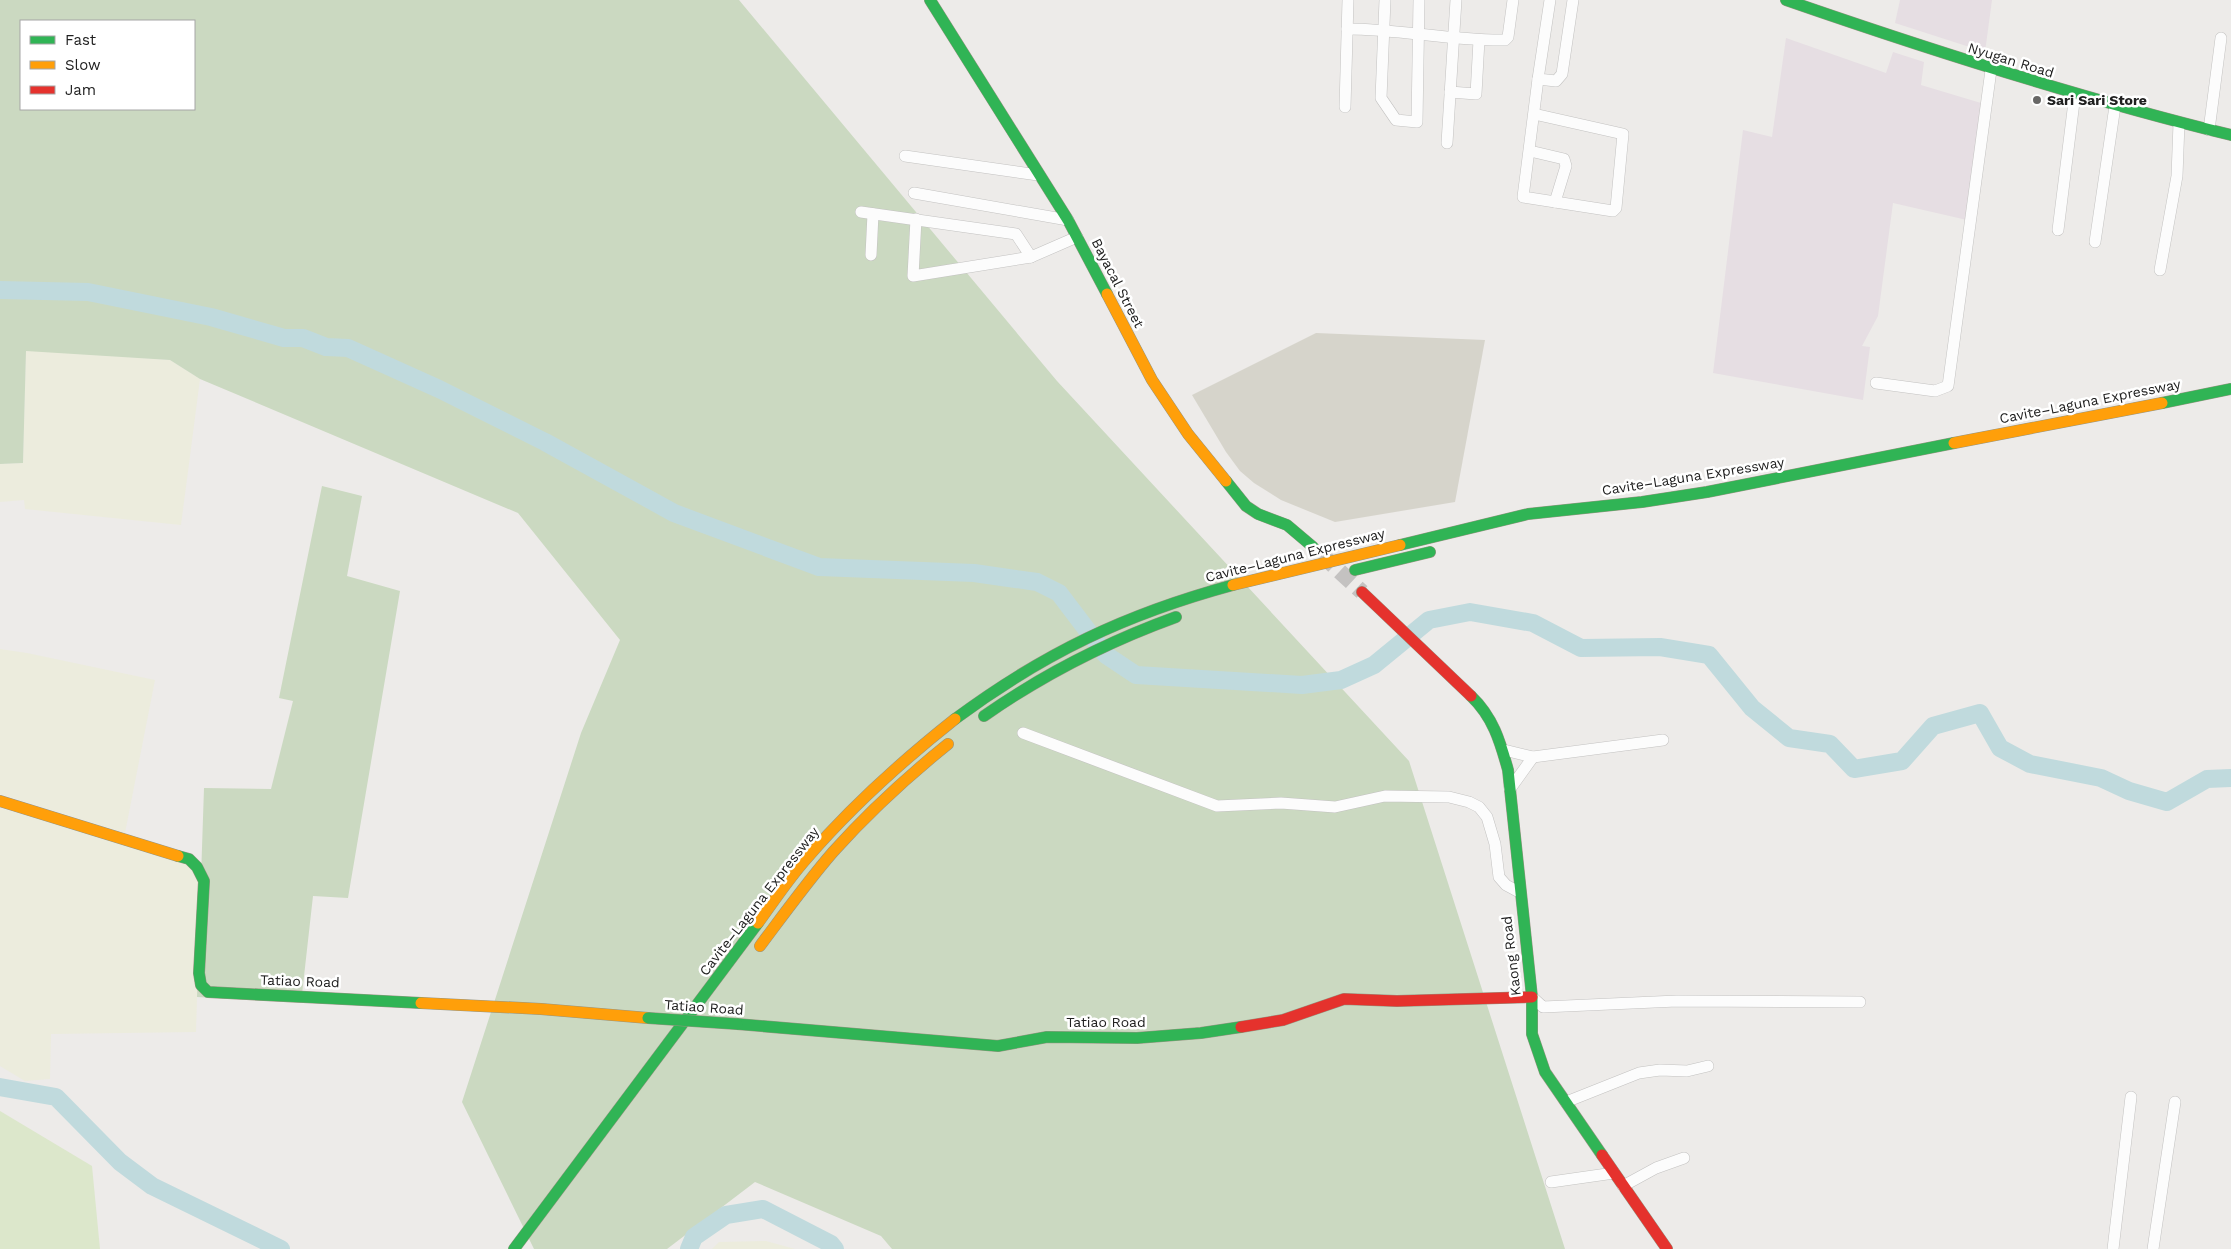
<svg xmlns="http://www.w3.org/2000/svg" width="2231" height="1249" font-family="'Work Sans',sans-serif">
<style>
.industrial{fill:#e6dee3}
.construction{fill:#d6d4cb}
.farmland{fill:#ececdd}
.grass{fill:#dce7cb}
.forest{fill:#cbd9c1;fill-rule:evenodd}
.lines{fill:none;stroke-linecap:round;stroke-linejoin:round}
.river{stroke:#c0dadd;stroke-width:18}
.secondary-tunnel{stroke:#c4c2c1;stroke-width:16;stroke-dasharray:16 8;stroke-linecap:butt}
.street-casing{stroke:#c3c2c1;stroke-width:12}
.fast-casing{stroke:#969582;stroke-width:12}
.slow-casing{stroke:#969582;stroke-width:12}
.jam-casing{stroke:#969582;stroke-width:12}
.street{stroke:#fcfcfc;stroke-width:11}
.fast{stroke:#30b455;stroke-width:11}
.slow{stroke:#ff9f0a;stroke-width:11}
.jam{stroke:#e5322d;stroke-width:11}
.fast-bridge-casing{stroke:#969582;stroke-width:12;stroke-linecap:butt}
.fast-bridge{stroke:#30b455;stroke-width:11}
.poi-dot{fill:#686766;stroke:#fff;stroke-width:2}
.labels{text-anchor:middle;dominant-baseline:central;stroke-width:5;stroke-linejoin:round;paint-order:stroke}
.street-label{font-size:14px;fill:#202020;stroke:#fff}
.poi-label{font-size:14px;font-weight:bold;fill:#202020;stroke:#fff;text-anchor:start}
</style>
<rect width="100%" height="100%" fill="#edebe9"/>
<g class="industrial">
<polygon points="1900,0 1992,0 1985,52 1895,23"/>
<polygon points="1786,38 1886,73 1893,52 1924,62 1921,85 1981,103 1967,220 1893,203 1878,316 1862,346 1870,347 1863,400 1713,373 1743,130 1772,137"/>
</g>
<polygon class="construction" points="1316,333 1485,340 1455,502 1335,522 1281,500 1254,483 1240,471 1226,452 1192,395"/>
<g class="farmland">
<polygon points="26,350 170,360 200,379 181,525 25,509 24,500 0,502 0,464 23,463"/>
<polygon points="0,649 27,653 155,680 125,833 0,794"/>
<polygon points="0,808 201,865 196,1032 51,1034 50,1079 25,1081 0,1066"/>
<polygon points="766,1241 795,1249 712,1249 719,1242"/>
</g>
<polygon class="grass" points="0,1111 92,1166 100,1249 0,1249"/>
<g class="forest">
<path d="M0,0H739L1057,381L1409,761L1565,1249H892L881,1236L755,1182L667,1249H534L462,1102L581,733L620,640L518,513L200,379L170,360L26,351L23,463L0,464ZM21,21H194V109H21Z"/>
<polygon points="322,486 362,496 347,576 400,591 348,898 313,896 301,1003 197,997 204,788 271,789 293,701 279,698"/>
</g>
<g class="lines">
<g class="river">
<polyline points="0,290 88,292 211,317 284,338 303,338 326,347 348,348 439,389 545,442 674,513 819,567 974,573 1037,582 1059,593 1106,655 1136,675 1302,685 1341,680 1374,665 1429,620 1470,612 1533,623 1581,648 1660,647 1709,655 1752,708 1789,738 1830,744 1854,769 1902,761 1933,726 1980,713 2000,748 2030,764 2101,778 2129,791 2167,802 2207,779 2231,778"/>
<polyline points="0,1087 56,1097 120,1162 152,1186 281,1249"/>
<polyline points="689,1249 694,1237 726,1215 763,1209 831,1244 835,1249"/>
</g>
<polyline class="secondary-tunnel" points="1322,555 1362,592"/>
<g class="street-casing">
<g id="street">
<polyline points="1385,0 1381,98 1396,120 1417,122 1419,0"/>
<polyline points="1550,0 1538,79 1556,81 1562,74 1573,0"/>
<path d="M1347,29C1400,29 1452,41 1505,40L1508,37L1513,0"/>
<polyline points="1450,92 1476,94 1479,40"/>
<polyline points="1345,107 1348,0"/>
<polyline points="1534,114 1623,134 1616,208 1613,211 1523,197 1538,79"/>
<polyline points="2209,130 2221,38"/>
<polyline points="1447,143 1456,0"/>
<polyline points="1530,151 1564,159 1566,166 1555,202"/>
<polyline points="905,156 1038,175"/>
<polyline points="914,193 1068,220"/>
<polyline points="861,212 1016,234 1031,257 1077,237"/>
<polyline points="916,219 913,276 1031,257"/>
<polyline points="2058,230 2075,94"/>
<polyline points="2095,242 2115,106"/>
<polyline points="871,255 873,214"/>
<polyline points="2160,270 2177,176 2179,123"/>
<polyline points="1876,383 1935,391 1948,386 1991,70"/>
<polyline points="1023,733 1217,806 1281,803 1335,807 1385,796 1449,797 1469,802 1479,807 1487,817 1495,844 1499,877 1506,885 1519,892"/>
<polyline points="1504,750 1533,757 1663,740"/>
<polyline points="1510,789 1533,757"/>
<polyline points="1532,997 1543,1007 1677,1001 1860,1002"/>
<polyline points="1566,1102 1639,1073 1660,1070 1687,1071 1708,1066"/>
<polyline points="1551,1182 1614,1173"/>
<polyline points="1623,1186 1656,1168 1684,1158"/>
<polyline points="2113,1249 2131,1097"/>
<polyline points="2153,1249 2175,1102"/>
</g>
</g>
<g class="fast-casing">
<g id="fast">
<polyline points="930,0 1068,220 1107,294"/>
<path d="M1786,0C1933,51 2080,98 2231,135"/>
<polyline points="2162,403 2231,389"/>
<polyline points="1226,481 1246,506 1258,514 1287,525 1313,547"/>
<polyline points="1400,545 1528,514 1642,502 1707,492 1954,443"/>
<polyline points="1355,570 1430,552"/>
<path d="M1471,696C1493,717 1500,741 1508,770L1532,997V1034L1545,1072L1602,1155"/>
<path d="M984,716C1044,674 1107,642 1176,617"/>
<path d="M955,719C1044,653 1126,614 1233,585"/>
<polyline points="178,856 189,859 197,867 204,881 199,973 201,985 208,992 421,1003"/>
<polyline points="737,1024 998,1046 1047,1037 1137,1038 1201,1033 1241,1027"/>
<polyline points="514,1249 758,923"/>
</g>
</g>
<g class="slow-casing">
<g id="slow">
<polyline points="1107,294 1152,380 1188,434 1226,481"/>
<polyline points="1954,443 2162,403"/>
<polyline points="1233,585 1400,545"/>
<polyline points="0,801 178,856"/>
<path d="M758,923C774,901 789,878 807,858C851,807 902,761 955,719"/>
<path d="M760,946C784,914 807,882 833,852C868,813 907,777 948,744"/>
<polyline points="421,1003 541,1009 648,1018"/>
</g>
</g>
<g class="jam-casing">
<g id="jam">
<polyline points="1362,592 1471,696"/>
<polyline points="1241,1027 1283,1020 1344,999 1397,1001 1532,997"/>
<polyline points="1602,1155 1667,1249"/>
</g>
</g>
<use href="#street" class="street"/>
<use href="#fast" class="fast"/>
<use href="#slow" class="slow"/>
<use href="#jam" class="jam"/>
<g class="fast-bridge-casing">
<polyline id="fast-bridge" points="648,1018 737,1024"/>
</g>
<use href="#fast-bridge" class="fast-bridge"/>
</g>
<circle class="poi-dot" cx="2037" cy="100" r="5"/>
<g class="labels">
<g class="street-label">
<text transform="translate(2011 60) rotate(17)">Nyugan Road</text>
<text transform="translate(1118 283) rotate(63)">Bayacal Street</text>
<text transform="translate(2090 401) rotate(-11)">Cavite–Laguna Expressway</text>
<text transform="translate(1693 476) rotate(-9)">Cavite–Laguna Expressway</text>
<text transform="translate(1295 555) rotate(-14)">Cavite–Laguna Expressway</text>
<text transform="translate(759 901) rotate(-52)">Cavite–Laguna Expressway</text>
<text transform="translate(1511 956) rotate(-97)">Kaong Road</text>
<text transform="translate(300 981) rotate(2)">Tatiao Road</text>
<text transform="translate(704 1007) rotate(4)">Tatiao Road</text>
<text x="1106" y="1022">Tatiao Road</text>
</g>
<g class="poi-label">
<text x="2047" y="100">Sari Sari Store</text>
</g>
</g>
<rect x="20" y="20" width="175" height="90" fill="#ffffff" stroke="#a6a6a6"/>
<rect x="30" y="36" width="25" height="8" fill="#30b455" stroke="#a6a6a6"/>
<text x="65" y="45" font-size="15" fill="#202020">Fast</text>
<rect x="30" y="61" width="25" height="8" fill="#ff9f0a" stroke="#a6a6a6"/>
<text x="65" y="70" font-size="15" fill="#202020">Slow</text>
<rect x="30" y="86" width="25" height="8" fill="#e5322d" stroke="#a6a6a6"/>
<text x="65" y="95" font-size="15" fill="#202020">Jam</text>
</svg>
